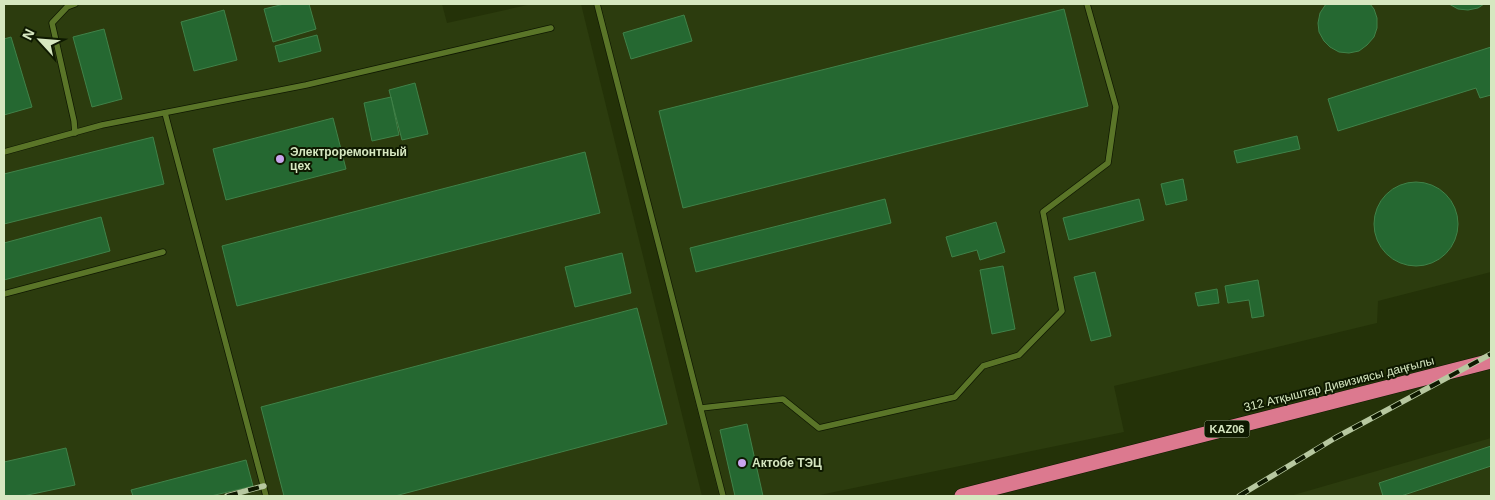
<svg xmlns="http://www.w3.org/2000/svg" width="1495" height="500" font-family="Arial,sans-serif">
<style>
.built{fill:#2c3c0e}
.building{fill:#256831;stroke:#408249}
.lines{fill:none;stroke-linecap:round;stroke-linejoin:round}
.lane-casing{stroke:#0f1802;stroke-width:7}
.highway-casing{stroke:#0f1802;stroke-width:16}
.lane{stroke:#5a7528;stroke-width:5.5}
.highway{stroke:#dc798f;stroke-width:15}
.rail-casing{stroke:#b7c8a0;stroke-width:5.5}
.rail{stroke:#0e1900;stroke-width:4;stroke-dasharray:11;stroke-linecap:butt}
.poi-dot{fill:#c9a5ee;stroke:#0e1900;stroke-width:2}
.labels{text-anchor:middle;dominant-baseline:central;stroke-width:4;stroke-linejoin:round;paint-order:stroke}
.shield{fill:#0e1900;stroke:#9aa986;stroke-width:1}
.shield-label{font-size:11px;font-weight:bold;fill:#d6e7c0}
.poi-label{font-size:12px;font-weight:bold;fill:#d6e7c0;stroke:#0e1900;text-anchor:start}
.street-label{font-size:12px;fill:#d6e7c0;stroke:#0e1900}
</style>
<rect width="100%" height="100%" fill="#243208"/>
<g class="built">
<polygon points="4,4 442,4 447,23 532,4 581,4 702,496 4,496"/>
<polygon points="594,4 1491,4 1491,272 1378,301 1377,323 1114,386 1124,432 815,496 719,496"/>
<polygon points="1491,438 1491,496 1290,496"/>
</g>
<g class="building">
<polygon points="284,4 309,4 316,29 273,42 264,9"/>
<polygon points="1326,4 1370,4 1374,9 1377,18 1377,28 1374,37 1367,45 1359,51 1349,53 1339,52 1330,47 1324,41 1319,32 1318,23 1320,13"/>
<polygon points="1449,4 1484,4 1478,8 1468,10 1458,9"/>
<polygon points="1064,9 1088,106 683,208 659,111"/>
<polygon points="224,10 237,60 194,71 181,22"/>
<polygon points="684,15 692,41 631,59 623,33"/>
<polygon points="104,29 122,99 92,107 73,37"/>
<polygon points="317,35 321,51 279,62 275,46"/>
<polygon points="11,37 32,107 4,115 4,39"/>
<polygon points="1491,47 1491,95 1480,98 1476,88 1338,131 1328,99"/>
<polygon points="415,83 428,134 402,140 389,90"/>
<polygon points="391,97 399,135 372,141 364,103"/>
<polygon points="333,118 346,169 226,200 213,149"/>
<polygon points="1297,136 1300,149 1237,163 1234,151"/>
<polygon points="153,137 164,184 4,224 4,174"/>
<polygon points="585,152 600,213 237,306 222,246"/>
<polygon points="1183,179 1187,200 1166,205 1161,184"/>
<circle cx="1416" cy="224" r="42"/>
<polygon points="885,199 891,223 696,272 690,248"/>
<polygon points="1139,199 1144,220 1069,240 1063,218"/>
<polygon points="101,217 110,251 4,280 4,243"/>
<polygon points="996,222 1005,252 980,260 977,250 952,257 946,237"/>
<polygon points="622,253 631,293 575,307 565,267"/>
<polygon points="1003,266 1015,329 992,334 980,270"/>
<polygon points="1095,272 1111,336 1091,341 1074,277"/>
<polygon points="1258,280 1264,316 1252,318 1249,300 1228,303 1225,286"/>
<polygon points="1217,289 1219,303 1198,306 1195,293"/>
<polygon points="637,308 667,424 395,496 284,496 261,407"/>
<polygon points="747,424 763,496 735,496 720,430"/>
<polygon points="1491,446 1491,466 1401,496 1383,496 1379,483"/>
<polygon points="66,448 75,485 23,496 4,496 4,462"/>
<polygon points="246,460 253,486 211,496 133,496 131,490"/>
</g>
<g class="lines">
<g class="lane-casing">
<g id="lane">
<polyline points="75,4 67,7 52,23 74,121 75,133"/>
<polyline points="597,4 723,496"/>
<polyline points="165,113 266,496"/>
<polyline points="4,152 102,125 306,85 551,28"/>
<polyline points="4,294 163,252"/>
<polyline points="701,408 783,399 819,428 955,397 983,366 1019,355 1062,311 1043,212 1108,163 1116,107 1087,4"/>
</g>
</g>
<g class="highway-casing">
<polyline id="highway" points="962,496 1491,361"/>
</g>
<use href="#lane" class="lane"/>
<use href="#highway" class="highway"/>
<g class="rail-casing">
<g id="rail">
<polyline points="227,496 264,486"/>
<polyline points="1239,496 1335,438 1491,354"/>
</g>
</g>
<use href="#rail" class="rail"/>
</g>
<g class="poi-dot">
<circle cx="280" cy="159" r="5"/>
<circle cx="742" cy="463" r="5"/>
</g>
<g class="labels">
<rect class="shield" x="1204.5" y="420.5" width="45" height="17" rx="4"/>
<g class="shield-label">
<text x="1227" y="429">KАZ06</text>
</g>
<g class="poi-label">
<text x="290" y="152">Электроремонтный<tspan x="290" dy="14">цех</tspan></text>
<text x="752" y="463">Актобе ТЭЦ</text>
</g>
<g class="street-label">
<text transform="translate(1339 384) rotate(-14)">312 Атқыштар Дивизиясы даңғылы</text>
</g>
</g>
<rect width="1495" height="500" fill="none" stroke="#d6e7c0" stroke-width="10"/>
<g transform="translate(40 40) rotate(296)" stroke="#0e1900" stroke-width="4" paint-order="stroke">
<path d="M0-4L9 19L0 12L-9 19Z" fill="#d6e7c0"/>
<text y="-8" font-size="14" font-weight="bold" text-anchor="middle" fill="#d6e7c0">N</text>
</g>
</svg>
